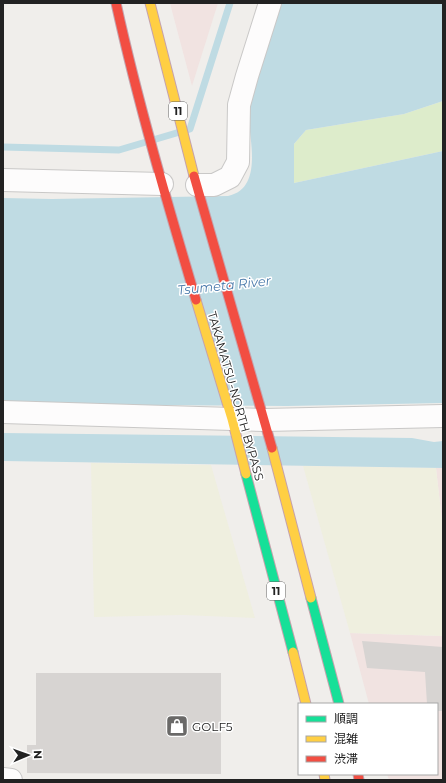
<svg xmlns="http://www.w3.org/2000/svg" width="446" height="783" font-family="Montserrat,'Noto Sans JP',sans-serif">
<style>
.commercial{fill:#f1e3e1}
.farmland{fill:#efefdf}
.grass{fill:#ddeccb}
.water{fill:#bfdbe3}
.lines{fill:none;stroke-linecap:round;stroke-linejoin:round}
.stream{stroke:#bfdbe3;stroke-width:7}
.building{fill:#d7d4d2}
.street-casing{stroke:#c9c8c7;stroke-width:24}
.fast-casing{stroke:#c5a2ac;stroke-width:11}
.slow-casing{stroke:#c5a2ac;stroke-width:11}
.jam-casing{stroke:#c5a2ac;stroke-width:11}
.street{stroke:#fdfcfc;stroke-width:22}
.fast{stroke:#16e098;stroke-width:9}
.slow{stroke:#ffcf43;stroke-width:9}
.jam{stroke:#f24e42;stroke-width:9}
.labels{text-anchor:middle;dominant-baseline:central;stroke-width:3;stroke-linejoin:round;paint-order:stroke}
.shield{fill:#fff;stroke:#646464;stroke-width:1}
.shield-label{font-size:11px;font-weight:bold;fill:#222}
.street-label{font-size:12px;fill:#222;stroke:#fff}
.poi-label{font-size:12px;fill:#222;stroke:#fff;text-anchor:start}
.water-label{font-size:13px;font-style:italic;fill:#4a7aab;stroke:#fff}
</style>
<rect width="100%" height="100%" fill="#f0eeeb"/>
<g class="commercial">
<polygon points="170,3 218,3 192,86 172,11"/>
<polygon points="436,468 443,468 443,529"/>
<polygon points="350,633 443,636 443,780 389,780 387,774 437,774 437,704 369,704"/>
</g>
<g class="farmland">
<polygon points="91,463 211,465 255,618 183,615 94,617"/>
<polygon points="303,466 436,468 443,529 443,636 350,633"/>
</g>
<polygon class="grass" points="443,101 443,151 294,183 294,144 306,130 404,114"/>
<g class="water">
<path d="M282,3H443V101L404,114L306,130L294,144V183L443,151V403L287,406L3,404V198L52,199L228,196C261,189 251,146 249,122C249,116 249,109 249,103Z"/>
<polygon points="3,433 412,438 434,442 443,441 443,468 3,461"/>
</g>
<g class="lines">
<polyline class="stream" points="3,147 119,150 190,129 230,3"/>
</g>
<g class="building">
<polygon points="362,641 443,647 443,711 437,711 437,704 427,704 425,672 367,668"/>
<polygon points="36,673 221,673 221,774 27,773 27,745 36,745"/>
</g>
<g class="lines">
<g class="street-casing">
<g id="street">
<polyline points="3,180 162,184"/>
<polyline points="197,185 214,185 230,177 238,162 239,105 247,76 270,3"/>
<polyline points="3,412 265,420 443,416"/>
<polyline points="3,779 11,780"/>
</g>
</g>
<g class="fast-casing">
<g id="fast">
<polyline points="246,474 293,652"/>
<polyline points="311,598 339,704"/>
</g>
</g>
<g class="slow-casing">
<g id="slow">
<polyline points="150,3 194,176"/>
<polyline points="196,300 232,419 246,474"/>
<polyline points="272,448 311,598"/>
<polyline points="293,652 306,704"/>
<polyline points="324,774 325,780"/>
</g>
</g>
<g class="jam-casing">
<g id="jam">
<path d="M116,3C138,103 167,202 196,300"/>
<polyline points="194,176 272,448"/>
<polyline points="358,774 359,780"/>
</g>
</g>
<use href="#street" class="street"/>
<use href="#fast" class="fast"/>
<use href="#slow" class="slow"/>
<use href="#jam" class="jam"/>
</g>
<defs>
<g id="shop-square" transform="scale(1.15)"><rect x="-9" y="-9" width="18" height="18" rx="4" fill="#6a6968" stroke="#fff"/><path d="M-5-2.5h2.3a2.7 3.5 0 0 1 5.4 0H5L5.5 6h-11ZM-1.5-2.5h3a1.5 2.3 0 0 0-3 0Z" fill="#fff"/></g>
</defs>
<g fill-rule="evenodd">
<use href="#shop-square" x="177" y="726"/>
</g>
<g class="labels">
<g class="shield">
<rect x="169" y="102" width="18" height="18" rx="3"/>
<rect x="267" y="582" width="18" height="18" rx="3"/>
</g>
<g class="shield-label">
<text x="178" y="111">11</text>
<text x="276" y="591">11</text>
</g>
<g class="street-label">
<text transform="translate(236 396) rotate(74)">TAKAMATSU-NORTH BYPASS</text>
</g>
<g class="poi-label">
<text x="192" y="726">GOLF5</text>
</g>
<g class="water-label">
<text transform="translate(224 285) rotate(-6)">Tsumeta River</text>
</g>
</g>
<rect width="446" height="783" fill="none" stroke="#222222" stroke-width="8"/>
<rect x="298" y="703" width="140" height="72" fill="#ffffff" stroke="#a7a7a7"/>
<rect x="306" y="716" width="20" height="6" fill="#16e098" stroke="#a7a7a7"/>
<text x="334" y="723" font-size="12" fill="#222222">順調</text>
<rect x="306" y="736" width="20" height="6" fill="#ffcf43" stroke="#a7a7a7"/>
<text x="334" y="743" font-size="12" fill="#222222">混雑</text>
<rect x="306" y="756" width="20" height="6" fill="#f24e42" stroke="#a7a7a7"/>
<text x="334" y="763" font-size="12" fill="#222222">渋滞</text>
<g transform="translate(28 755) rotate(88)" stroke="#ffffff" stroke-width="3" paint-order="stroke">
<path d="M0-3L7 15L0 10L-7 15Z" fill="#222222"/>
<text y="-6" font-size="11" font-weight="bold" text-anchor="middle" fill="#222222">N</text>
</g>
</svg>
